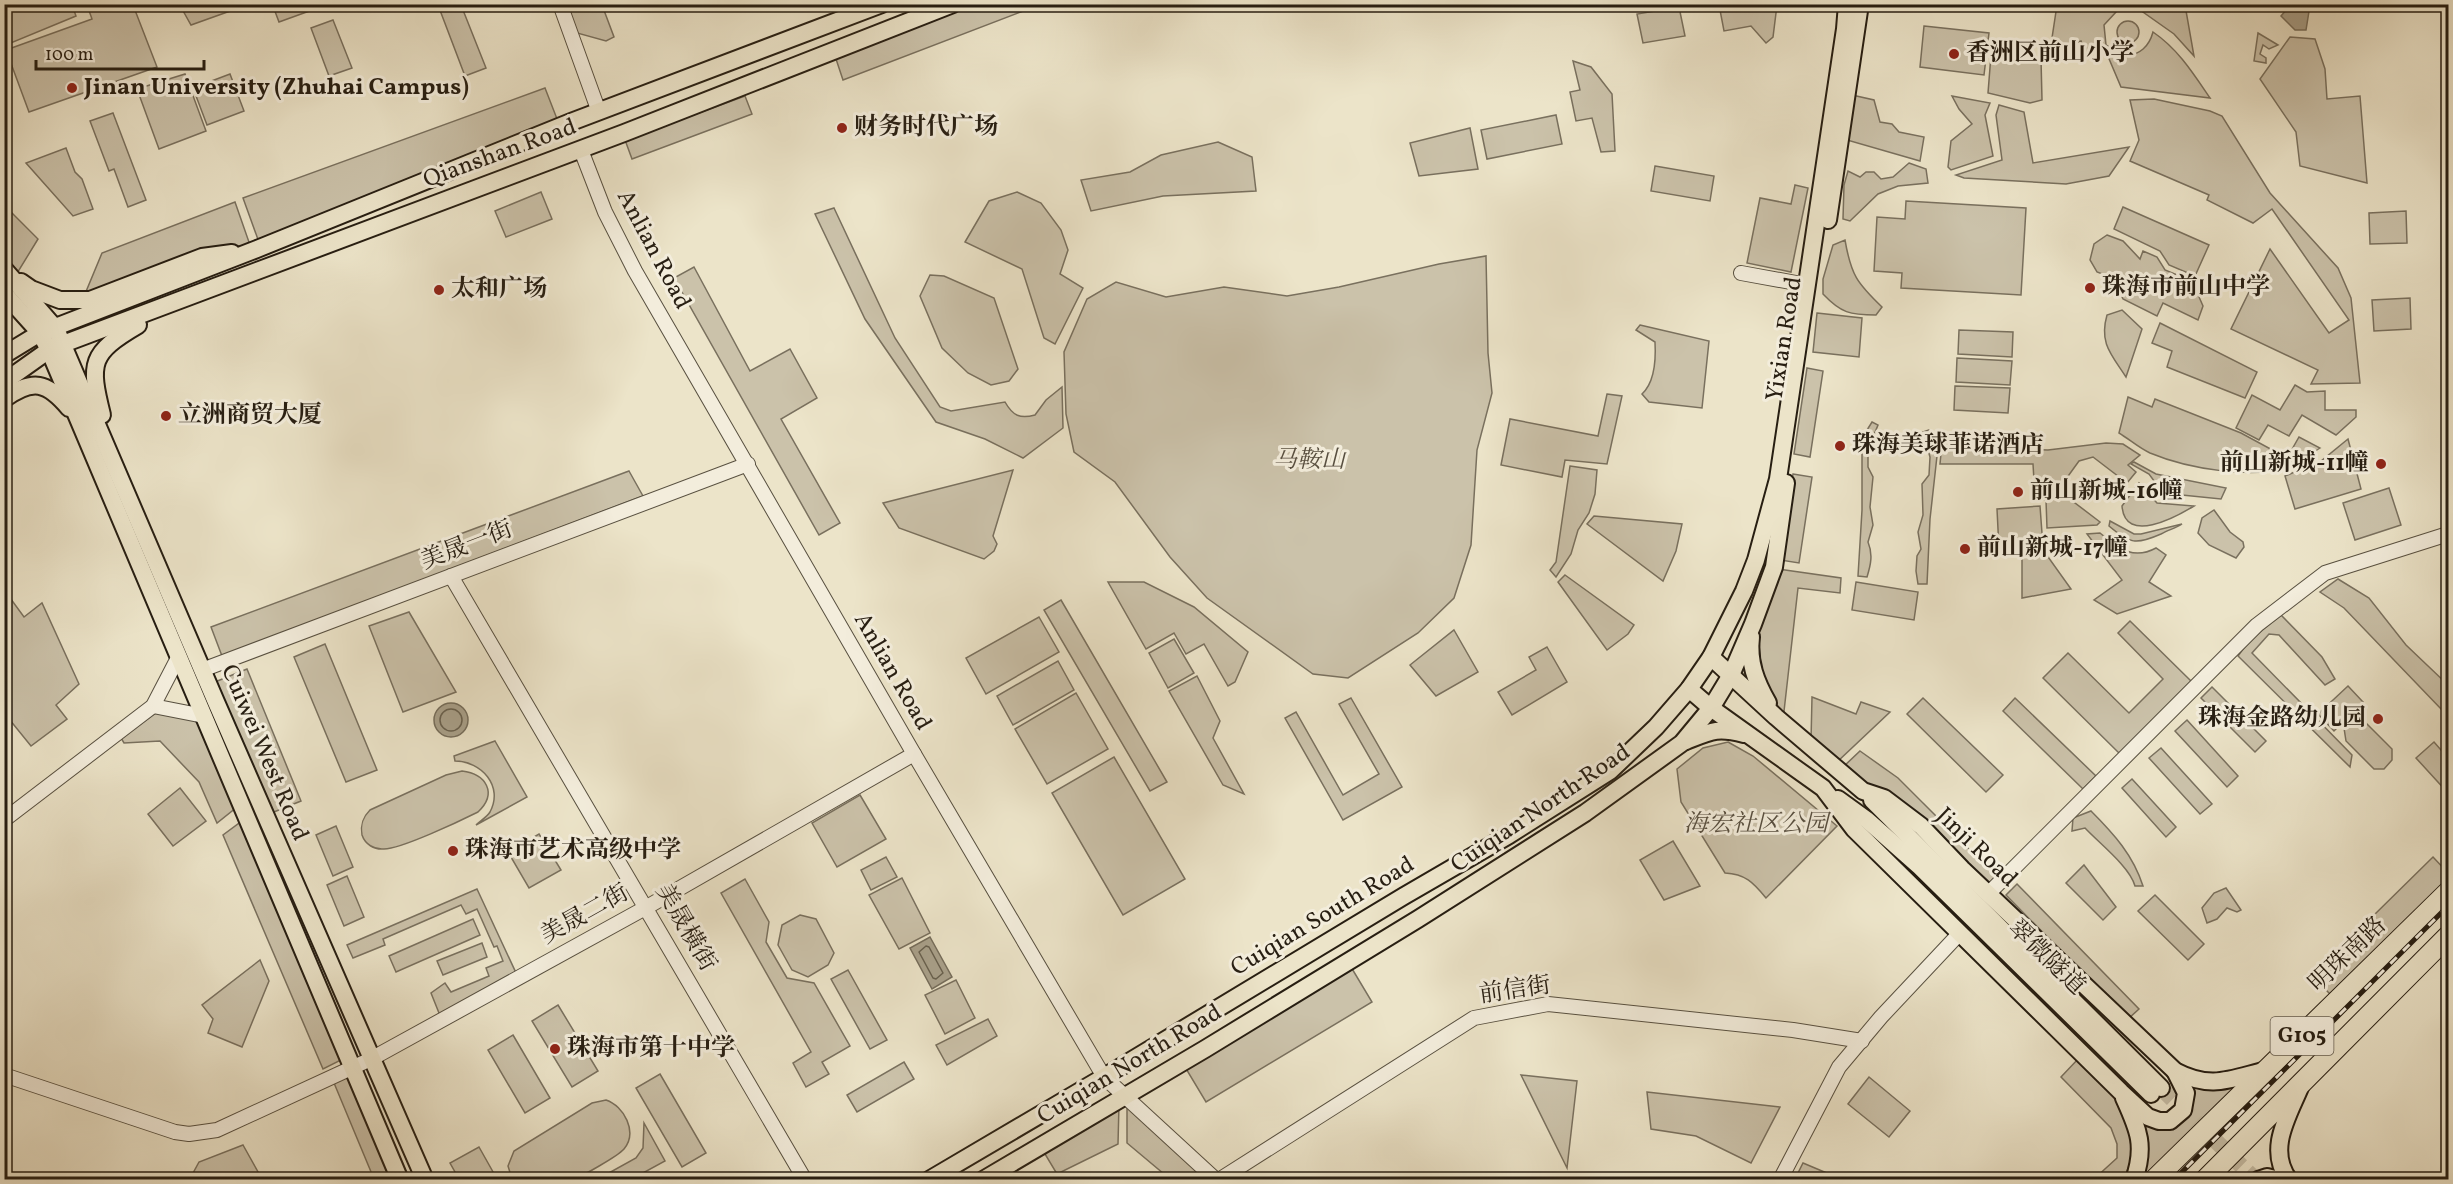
<svg xmlns="http://www.w3.org/2000/svg" width="2453" height="1184" font-family="Vollkorn,'Noto Serif SC',serif">
<style>
.green{fill:#cbc2aa;stroke:#79705e;stroke-width:1.5}
.water{fill:#a9a18b;stroke:#756d5b;stroke-width:1.5}
.lines{fill:none;stroke-linecap:round;stroke-linejoin:round}
.shore{stroke:#68604e;stroke-width:1.5}
.major-tunnel{stroke:#c5bca4;stroke-width:16;stroke-dasharray:16 8;stroke-linecap:butt}
.minor-casing{stroke:#585040;stroke-width:16}
.major-casing{stroke:#271e12;stroke-width:20}
.highway-casing{stroke:#271e12;stroke-width:22}
.minor{stroke:#f3eddc;stroke-width:14}
.major{stroke:#ece4c9;stroke-width:16}
.highway{stroke:#ece4c9;stroke-width:20}
.rail-casing{stroke:#271e12;stroke-width:5}
.rail{stroke:#f3eddc;stroke-width:3;stroke-dasharray:9;stroke-linecap:butt}
.poi-dot{fill:#8f2418;stroke:#f3eddc;stroke-width:2}
.labels{text-anchor:middle;dominant-baseline:central;stroke-width:6;stroke-linejoin:round;paint-order:stroke}
.shield{fill:#f3eddc;stroke:#645c4f;stroke-width:1.5}
.shield-label{font-size:22px;font-weight:bold;fill:#271e12}
.poi-label{font-size:24px;font-weight:bold;fill:#271e12;stroke:#f3eddc;text-anchor:start}
.street-label{font-size:24px;fill:#271e12;stroke:#f3eddc}
.park-label{font-size:24px;font-style:italic;fill:#584f40;stroke:#f3eddc}
</style>
<rect width="100%" height="100%" fill="#ece4c9"/>
<filter id="stains"><feTurbulence type="fractalNoise" baseFrequency=".00333" numOctaves="4"/><feColorMatrix values="0 0 0 0 .2 0 0 0 0 .09 0 0 0 0 .02 0 0 0 .5 -.17"/></filter>
<radialGradient id="worn" r=".72"><stop offset=".6" stop-color="#630" stop-opacity="0"/><stop offset="1" stop-color="#630" stop-opacity=".3"/></radialGradient>
<g class="green">
<polygon points="1752,4 1777,5 1773,37 1766,43 1751,26 1724,31 1720,10"/>
<polygon points="4,5 72,5 76,16 6,45"/>
<polygon points="87,5 133,5 157,67 29,112 6,50 92,19"/>
<polygon points="176,5 247,5 191,25 182,9"/>
<polygon points="278,5 278,4 326,5 279,22 273,6"/>
<polygon points="438,5 461,5 486,68 465,76"/>
<polygon points="566,5 602,5 614,37 606,41 577,33"/>
<polygon points="974,5 1039,5 843,80 835,56"/>
<path d="M2057,5H2087L2095,11L2117,5H2126L2127,7L2117,11L2104,25L2106,45L2125,57C2140,54 2149,47 2153,32C2178,49 2193,73 2210,98L2121,87L2104,47L2086,54L2081,41L2055,51L2052,38Z"/>
<polygon points="2133,5 2185,5 2194,56 2174,34"/>
<polygon points="1679,7 1685,36 1643,43 1637,14"/>
<polygon points="333,20 352,68 329,76 311,28"/>
<circle cx="2128" cy="32" r="11"/>
<polygon points="1924,26 1989,33 1984,75 1920,67"/>
<polygon points="2258,33 2278,45 2269,49 2263,45 2260,54 2266,58 2266,63 2254,61"/>
<polygon points="2290,37 2315,39 2325,69 2327,99 2360,96 2367,183 2300,166 2296,132 2260,79"/>
<polygon points="1991,55 2041,59 2042,100 2030,103 1988,93"/>
<polygon points="1573,61 1591,67 1612,94 1615,151 1601,152 1592,118 1576,121 1570,92 1580,90"/>
<polygon points="185,74 206,131 159,149 137,89"/>
<polygon points="230,74 244,111 207,125 193,88"/>
<polygon points="545,88 559,124 260,245 243,198"/>
<polygon points="1852,95 1874,100 1880,122 1892,124 1899,132 1924,137 1920,161 1847,140"/>
<polygon points="745,96 752,114 632,159 625,140"/>
<polygon points="1952,96 1990,103 1985,115 1993,156 1951,170 1948,167 1951,141 1972,124 1959,109"/>
<polygon points="2154,99 2210,111 2222,116 2270,193 2338,268 2351,298 2360,383 2311,384 2318,370 2231,329 2270,249 2329,333 2349,320 2272,209 2253,223 2207,200 2209,195 2130,161 2139,140 2130,100"/>
<polygon points="1999,105 2024,112 2033,163 2129,147 2109,176 2066,184 1964,178 1956,175 2002,160 1996,115"/>
<polygon points="113,113 146,200 128,207 114,169 109,171 90,121"/>
<polygon points="1556,115 1562,144 1487,159 1481,130"/>
<polygon points="1470,128 1478,169 1419,176 1410,143"/>
<polygon points="1218,142 1252,157 1256,191 1163,196 1091,211 1081,180 1130,172 1161,155"/>
<polygon points="66,148 75,172 82,179 93,209 73,216 26,163"/>
<polygon points="1909,163 1926,169 1928,183 1898,186 1878,194 1850,221 1843,219 1844,185 1848,171 1860,177 1866,172 1874,172 1881,179 1893,177"/>
<polygon points="1655,166 1714,176 1710,201 1651,191"/>
<polygon points="1795,185 1808,188 1791,272 1747,263 1760,198 1791,204"/>
<polygon points="541,192 552,219 506,237 495,211"/>
<polygon points="1017,192 1041,203 1061,230 1068,250 1060,274 1083,288 1055,344 1044,338 1022,269 965,242 989,201"/>
<polygon points="1906,201 2026,208 2021,295 1901,288 1902,273 1874,271 1877,217 1905,219"/>
<polygon points="235,202 250,245 204,249 85,294 102,253"/>
<polygon points="4,205 38,239 16,275 5,261"/>
<polygon points="2123,207 2209,245 2195,276 2169,265 2160,251 2114,229"/>
<path d="M834,208L895,338L940,407L951,411L1005,402C1013,416 1020,419 1035,415L1046,400L1062,387L1063,428L1023,458L985,439L936,422L865,319L815,214Z"/>
<polygon points="2406,211 2407,243 2370,244 2369,213"/>
<polygon points="2107,235 2123,241 2140,259 2143,251 2157,257 2165,270 2192,281 2203,306 2198,320 2163,303 2157,316 2123,299 2113,278 2097,272 2090,260 2094,244"/>
<path d="M1845,240C1851,275 1857,283 1882,307L1876,315C1850,315 1841,313 1823,294V279L1833,245Z"/>
<polygon points="1486,256 1488,353 1492,393 1477,450 1471,545 1454,598 1418,633 1348,678 1313,674 1207,598 1170,557 1115,482 1074,452 1066,414 1064,352 1087,299 1116,282 1166,297 1224,287 1287,296 1339,287 1439,264"/>
<polygon points="694,267 750,371 790,349 817,398 781,419 840,523 819,535 674,278"/>
<polygon points="930,275 944,276 994,298 1018,369 1009,381 991,385 968,373 942,348 920,296"/>
<polygon points="2410,298 2411,329 2374,331 2372,300"/>
<path d="M2122,310L2142,329L2126,377C2111,354 2099,343 2107,315Z"/>
<polygon points="1817,313 1862,318 1859,357 1813,352"/>
<polygon points="2160,323 2257,372 2245,398 2167,367 2172,351 2152,343"/>
<path d="M1640,325L1709,341L1702,408L1649,402L1642,394C1655,382 1656,360 1655,342L1636,330Z"/>
<polygon points="1959,330 2013,332 2012,357 1958,354"/>
<polygon points="1957,358 2012,361 2010,385 1956,382"/>
<polygon points="1807,368 1823,371 1810,457 1794,454"/>
<polygon points="2295,385 2307,392 2325,391 2325,410 2356,410 2356,417 2336,435 2302,415 2289,436 2268,425 2259,440 2236,428 2252,395 2280,410"/>
<polygon points="1955,386 2010,388 2008,413 1954,410"/>
<polygon points="1607,394 1622,396 1607,464 1565,460 1562,477 1501,465 1510,419 1598,436"/>
<path d="M2128,397L2152,407L2155,399L2241,433L2287,458L2299,437L2320,448C2311,454 2302,461 2292,465C2255,481 2186,468 2150,453C2139,448 2129,439 2119,433Z"/>
<path d="M1872,422L1878,425L1868,449V467L1873,477L1870,507L1873,525L1868,542C1873,554 1871,564 1867,577L1858,576L1862,510V438Z"/>
<polygon points="1929,430 1938,447 1930,519 1927,584 1918,584 1916,571 1917,556 1921,549 1918,532 1923,515 1922,484 1929,475 1930,457 1923,432"/>
<polygon points="1943,433 2013,449 2048,450 2106,443 2123,444 2140,455 2128,465 2136,472 2127,483 2093,457 2079,461 2058,490 2100,522 2097,525 2047,528 2046,500 2035,497 2033,464 1940,464"/>
<polygon points="2348,439 2361,489 2295,509 2285,476 2321,461"/>
<polygon points="2134,462 2156,474 2226,488 2221,499 2172,494 2160,489 2149,474 2131,464"/>
<polygon points="1570,466 1597,470 1595,494 1589,513 1578,530 1571,554 1556,577 1550,570 1556,562"/>
<polygon points="1013,470 993,536 997,544 994,551 984,559 899,528 883,503"/>
<polygon points="629,471 643,496 222,656 211,627"/>
<polygon points="1793,474 1812,477 1799,563 1780,560"/>
<path d="M2139,483L2157,503L2194,506C2176,517 2125,545 2122,506Z"/>
<polygon points="2389,488 2401,525 2355,540 2343,503"/>
<polygon points="2040,506 2043,547 1999,549 1997,509"/>
<polygon points="2214,510 2230,532 2243,542 2244,547 2236,558 2209,545 2198,533 2202,518"/>
<polygon points="1594,516 1682,524 1676,551 1663,581 1587,524"/>
<path d="M2110,521L2134,534H2141L2182,524C2176,528 2168,530 2161,534C2136,545 2130,544 2109,526Z"/>
<path d="M2100,533C2118,547 2132,561 2156,548L2166,555L2149,582L2171,596L2117,614L2094,600L2122,580L2087,534Z"/>
<polygon points="2022,554 2046,554 2071,589 2022,598"/>
<polygon points="1778,569 1841,578 1840,593 1798,588 1783,720 1760,683 1752,648"/>
<polygon points="1565,575 1634,625 1628,634 1607,650 1558,582"/>
<polygon points="2338,579 2369,598 2406,645 2448,685 2448,711 2443,711 2344,608 2320,592"/>
<polygon points="1108,582 1144,582 1194,607 1248,652 1235,682 1228,686 1204,644 1186,654 1174,633 1146,649"/>
<polygon points="1856,582 1918,592 1914,620 1852,610"/>
<polygon points="5,591 24,617 42,603 79,684 56,705 67,719 31,746 5,714"/>
<polygon points="1061,600 1167,782 1150,791 1044,610"/>
<polygon points="409,612 456,692 403,712 369,626"/>
<polygon points="2281,615 2322,657 2335,679 2325,685 2279,635 2269,634 2252,653 2352,755 2350,767 2238,656 2249,641"/>
<polygon points="1039,617 1059,652 986,694 966,658"/>
<polygon points="2130,621 2192,682 2120,754 2043,678 2068,653 2129,713 2163,679 2118,633"/>
<polygon points="1454,630 1478,672 1436,696 1410,665"/>
<polygon points="1174,639 1194,673 1168,688 1149,653"/>
<polygon points="325,644 377,770 346,782 294,657"/>
<polygon points="1547,647 1567,682 1512,715 1498,692 1536,670 1529,657"/>
<polygon points="1058,661 1074,690 1013,725 997,696"/>
<polygon points="247,669 301,801 269,814 215,682"/>
<polygon points="1197,676 1220,721 1213,738 1244,794 1223,785 1169,691"/>
<polygon points="2348,686 2363,702 2334,731 2318,714"/>
<polygon points="2212,687 2266,741 2255,752 2201,698"/>
<polygon points="1076,693 1108,749 1047,784 1015,729"/>
<polygon points="1812,697 1856,714 1861,702 1890,712 1837,762 1811,741"/>
<polygon points="1351,698 1402,787 1343,820 1285,718 1296,712 1343,795 1379,774 1339,704"/>
<polygon points="1923,698 2003,775 1986,792 1907,714"/>
<polygon points="2015,698 2096,776 2083,789 2003,711"/>
<polygon points="156,713 199,721 237,807 217,823 199,782 160,741 124,743 121,738"/>
<polygon points="2362,719 2392,749 2392,760 2384,769 2374,769 2346,741 2344,728 2352,721"/>
<polygon points="2187,720 2238,776 2227,787 2175,731"/>
<path d="M495,741L527,797L476,825C480,821 487,817 490,812C504,786 481,761 455,761L454,756Z"/>
<path d="M1728,742L1753,756L1837,826L1766,898C1753,882 1745,874 1725,873L1681,802L1677,769L1703,748Z"/>
<polygon points="2434,742 2448,758 2448,793 2416,758"/>
<polygon points="2161,748 2212,804 2200,814 2149,758"/>
<polygon points="1860,751 1898,778 1997,877 1987,887 1842,768"/>
<polygon points="1114,757 1185,879 1123,915 1052,793"/>
<path d="M462,771C486,774 498,793 478,812C460,821 401,849 384,849C374,850 365,844 362,835C360,824 363,817 370,810L446,775Z"/>
<polygon points="2132,779 2176,827 2166,837 2122,788"/>
<polygon points="180,788 206,821 173,846 148,814"/>
<polygon points="860,795 886,839 837,867 812,823"/>
<path d="M2091,811C2114,834 2133,855 2143,886H2135C2130,867 2099,843 2085,828L2072,831L2073,818Z"/>
<polygon points="242,821 341,1060 323,1069 223,835"/>
<polygon points="336,826 353,867 333,876 316,835"/>
<polygon points="539,834 561,870 529,888 508,852"/>
<polygon points="1673,841 1700,886 1664,900 1640,860"/>
<polygon points="886,857 897,877 871,890 861,870"/>
<polygon points="2433,857 2448,873 2448,881 2332,996 2312,976"/>
<polygon points="2084,865 2116,907 2103,920 2066,883"/>
<polygon points="347,876 364,917 344,926 327,885"/>
<polygon points="902,878 930,933 899,949 869,895"/>
<polygon points="745,879 769,922 766,942 787,978 814,983 850,1046 822,1062 829,1074 806,1087 793,1063 811,1052 721,893"/>
<polygon points="2017,884 2139,1009 2128,1019 2006,895"/>
<polygon points="2226,888 2241,910 2237,912 2227,908 2217,919 2207,923 2202,908 2214,893"/>
<polygon points="477,889 517,975 441,1018 431,993 445,983 451,992 489,976 486,968 503,961 497,946 494,947 477,909 466,914 461,905 383,939 385,945 353,958 347,945"/>
<polygon points="2155,895 2204,944 2188,960 2138,911"/>
<polygon points="800,915 816,919 834,953 828,965 808,977 792,970 778,945 782,925"/>
<polygon points="473,919 480,935 396,972 389,956"/>
<polygon points="482,943 487,957 443,975 437,961"/>
<polygon points="260,960 269,981 242,1047 208,1033 213,1019 202,1005"/>
<polygon points="1351,967 1372,1002 1206,1102 1185,1067"/>
<polygon points="848,970 887,1040 870,1049 831,979"/>
<polygon points="956,980 975,1018 945,1034 925,995"/>
<polygon points="558,1005 598,1071 572,1087 532,1021"/>
<polygon points="988,1019 997,1036 947,1065 936,1045"/>
<polygon points="513,1035 550,1098 525,1113 488,1050"/>
<polygon points="2078,1059 2114,1096 2132,1134 2131,1160 2124,1179 2094,1179 2117,1158 2117,1144 2111,1128 2061,1077"/>
<polygon points="904,1062 914,1079 857,1112 847,1095"/>
<polygon points="660,1074 706,1153 682,1167 636,1088"/>
<polygon points="1521,1075 1577,1081 1567,1168"/>
<polygon points="2259,1075 2151,1179 2137,1179 2138,1121 2174,1123 2180,1077"/>
<polygon points="348,1077 391,1179 374,1179 334,1083"/>
<polygon points="1869,1077 1910,1111 1889,1137 1848,1104"/>
<polygon points="1647,1092 1780,1107 1751,1163 1696,1136 1651,1129"/>
<path d="M606,1100C624,1106 638,1132 624,1149C618,1156 581,1177 572,1180C556,1183 529,1180 512,1179L508,1166L514,1151L592,1103Z"/>
<polygon points="1119,1104 1118,1144 1057,1174 1042,1149"/>
<polygon points="1127,1105 1210,1179 1170,1179 1127,1143"/>
<polygon points="644,1123 665,1161 632,1179 598,1179 636,1158 643,1148"/>
<polygon points="243,1145 262,1179 200,1179 192,1175 199,1162"/>
<polygon points="479,1147 497,1179 459,1179 450,1163"/>
<polygon points="1803,1163 1841,1179 1795,1179"/>
</g>
<g class="water">
<polygon points="2303,5 2310,5 2306,30 2295,30 2281,16 2287,9"/>
<circle cx="451" cy="720" r="17"/>
<polygon points="930,937 952,977 932,989 910,948"/>
</g>
<g class="lines">
<g class="shore">
<circle cx="451" cy="720" r="11"/>
<polygon points="926,946 929,947 943,973 936,979 933,978 919,952"/>
</g>
<polyline class="major-tunnel" points="2161,1088 2256,1180"/>
<g class="minor-casing">
<g id="minor">
<polyline points="560,4 599,112"/>
<polyline points="581,150 605,212 635,271 914,754 1104,1077 1216,1180"/>
<polyline points="1741,273 1807,285"/>
<polyline points="451,576 805,1180"/>
<polyline points="202,670 748,464"/>
<polyline points="153,706 204,716"/>
<polyline points="4,820 153,706 179,656"/>
<polyline points="1988,894 2257,625 2325,573 2448,534"/>
<polyline points="4,1075 175,1132 189,1134 217,1130 371,1059 647,907 914,754"/>
<polyline points="1219,1180 1474,1018 1548,1004 1793,1030 1862,1041"/>
<polyline points="1780,1180 1839,1067 1881,1017 1959,934"/>
</g>
</g>
<g class="major-casing">
<g id="major">
<polyline points="1828,220 1860,4"/>
<polyline points="4,269 56,329 216,702 425,1180"/>
<polyline points="21,282 31,289 60,300 90,300 202,257 232,253"/>
<polyline points="4,293 40,333 49,350 400,1180"/>
<polyline points="4,355 40,333 257,249 571,122 882,4"/>
<polyline points="4,382 49,350 63,344 624,133 953,4"/>
<path d="M4,399C33,378 47,382 69,408"/>
<path d="M102,415C89,363 90,353 138,325"/>
<path d="M1751,637C1748,662 1756,682 1768,703"/>
<path d="M1711,657L1776,717L1863,791L1884,798L1921,826L1962,869L2175,1071C2211,1090 2230,1079 2267,1070"/>
<polyline points="1689,689 1711,708 1823,788 1854,829 2121,1092 2148,1117 2159,1121 2170,1121 2183,1110 2186,1093 2175,1071"/>
<path d="M1686,741C1711,731 1717,727 1744,734"/>
<polyline points="1838,799 1867,820 1920,867 2151,1094"/>
<polyline points="1872,800 2161,1088"/>
<path d="M2124,1098C2138,1129 2146,1145 2134,1180"/>
<polyline points="929,1180 1104,1077 1404,896 1509,835 1610,771 1656,727 1689,689 1711,657 1744,591 1756,560 1778,479 1845,29 1847,4"/>
<polyline points="983,1180 1205,1049 1418,919 1585,813 1682,743 1711,708 1731,675 1753,624 1774,567 1786,483"/>
<polyline points="2258,1180 2267,1177 2279,1180"/>
<path d="M2289,1180C2266,1149 2289,1115 2301,1085"/>
</g>
</g>
<g class="highway-casing">
<g id="highway">
<polyline points="2154,1180 2448,892"/>
<polyline points="2205,1180 2448,936"/>
</g>
</g>
<use href="#minor" class="minor"/>
<use href="#major" class="major"/>
<use href="#highway" class="highway"/>
<g class="rail-casing">
<polyline id="rail" points="2174,1180 2448,906"/>
</g>
<use href="#rail" class="rail"/>
</g>
<g class="poi-dot">
<circle cx="1954" cy="54" r="6"/>
<circle cx="72" cy="88" r="6"/>
<circle cx="842" cy="128" r="6"/>
<circle cx="2090" cy="288" r="6"/>
<circle cx="439" cy="290" r="6"/>
<circle cx="166" cy="416" r="6"/>
<circle cx="1840" cy="446" r="6"/>
<circle cx="2381" cy="464" r="6"/>
<circle cx="2018" cy="492" r="6"/>
<circle cx="1965" cy="549" r="6"/>
<circle cx="2378" cy="719" r="6"/>
<circle cx="453" cy="851" r="6"/>
<circle cx="555" cy="1049" r="6"/>
</g>
<g class="labels">
<rect class="shield" x="2270.5" y="1017" width="63" height="38" rx="4.5"/>
<g class="shield-label">
<text x="2302" y="1036">G105</text>
</g>
<g class="poi-label">
<text x="1966" y="54">香洲区前山小学</text>
<text x="84" y="88">Jinan University (Zhuhai Campus)</text>
<text x="854" y="128">财务时代广场</text>
<text x="2102" y="288">珠海市前山中学</text>
<text x="451" y="290">太和广场</text>
<text x="178" y="416">立洲商贸大厦</text>
<text x="1852" y="446">珠海美球菲诺酒店</text>
<text x="2369" y="464" text-anchor="end">前山新城-11幢</text>
<text x="2030" y="492">前山新城-16幢</text>
<text x="1977" y="549">前山新城-17幢</text>
<text x="2366" y="719" text-anchor="end">珠海金路幼儿园</text>
<text x="465" y="851">珠海市艺术高级中学</text>
<text x="567" y="1049">珠海市第十中学</text>
</g>
<g class="street-label">
<text transform="translate(500 154) rotate(-20)">Qianshan Road</text>
<text transform="translate(653 250) rotate(62)">Anlian Road</text>
<text transform="translate(1785 339) rotate(-81)">Yixian Road</text>
<text transform="translate(467 546) rotate(-21)">美晟一街</text>
<text transform="translate(892 672) rotate(60)">Anlian Road</text>
<text transform="translate(264 753) rotate(67)">Cuiwei West Road</text>
<text transform="translate(1541 809) rotate(-34)">Cuiqian North Road</text>
<text transform="translate(1976 848) rotate(44)">Jinji Road</text>
<text transform="translate(585 915) rotate(-29)">美晟二街</text>
<text transform="translate(1323 917) rotate(-31)">Cuiqian South Road</text>
<text transform="translate(685 928) rotate(60)">美晟橫街</text>
<text transform="translate(2348 955) rotate(-44)">明珠南路</text>
<text transform="translate(2046 958) rotate(44)">翠微隧道</text>
<text transform="translate(1515 991) rotate(-8)">前信街</text>
<text transform="translate(1130 1065) rotate(-31)">Cuiqian North Road</text>
</g>
<g class="park-label">
<text x="1309" y="461">马鞍山</text>
<text x="1756" y="825">海宏社区公园</text>
</g>
</g>
<rect width="2453" height="1184" fill="none" stroke="#ece4c9" stroke-width="24"/>
<rect x="6" y="6" width="2441" height="1172" fill="none" stroke="#271e12" stroke-width="3"/>
<rect x="12" y="12" width="2429" height="1160" fill="none" stroke="#271e12" stroke-width="1.5"/>
<path d="M36 60v9h168v-9" fill="none" stroke="#271e12" stroke-width="3"/>
<text x="45" y="60" font-size="18" fill="#271e12" stroke="#f3eddc" stroke-width="4.5" paint-order="stroke">100 m</text>
<rect width="100%" height="100%" filter="url(#stains)"/>
<rect width="100%" height="100%" fill="url(#worn)"/>
</svg>
